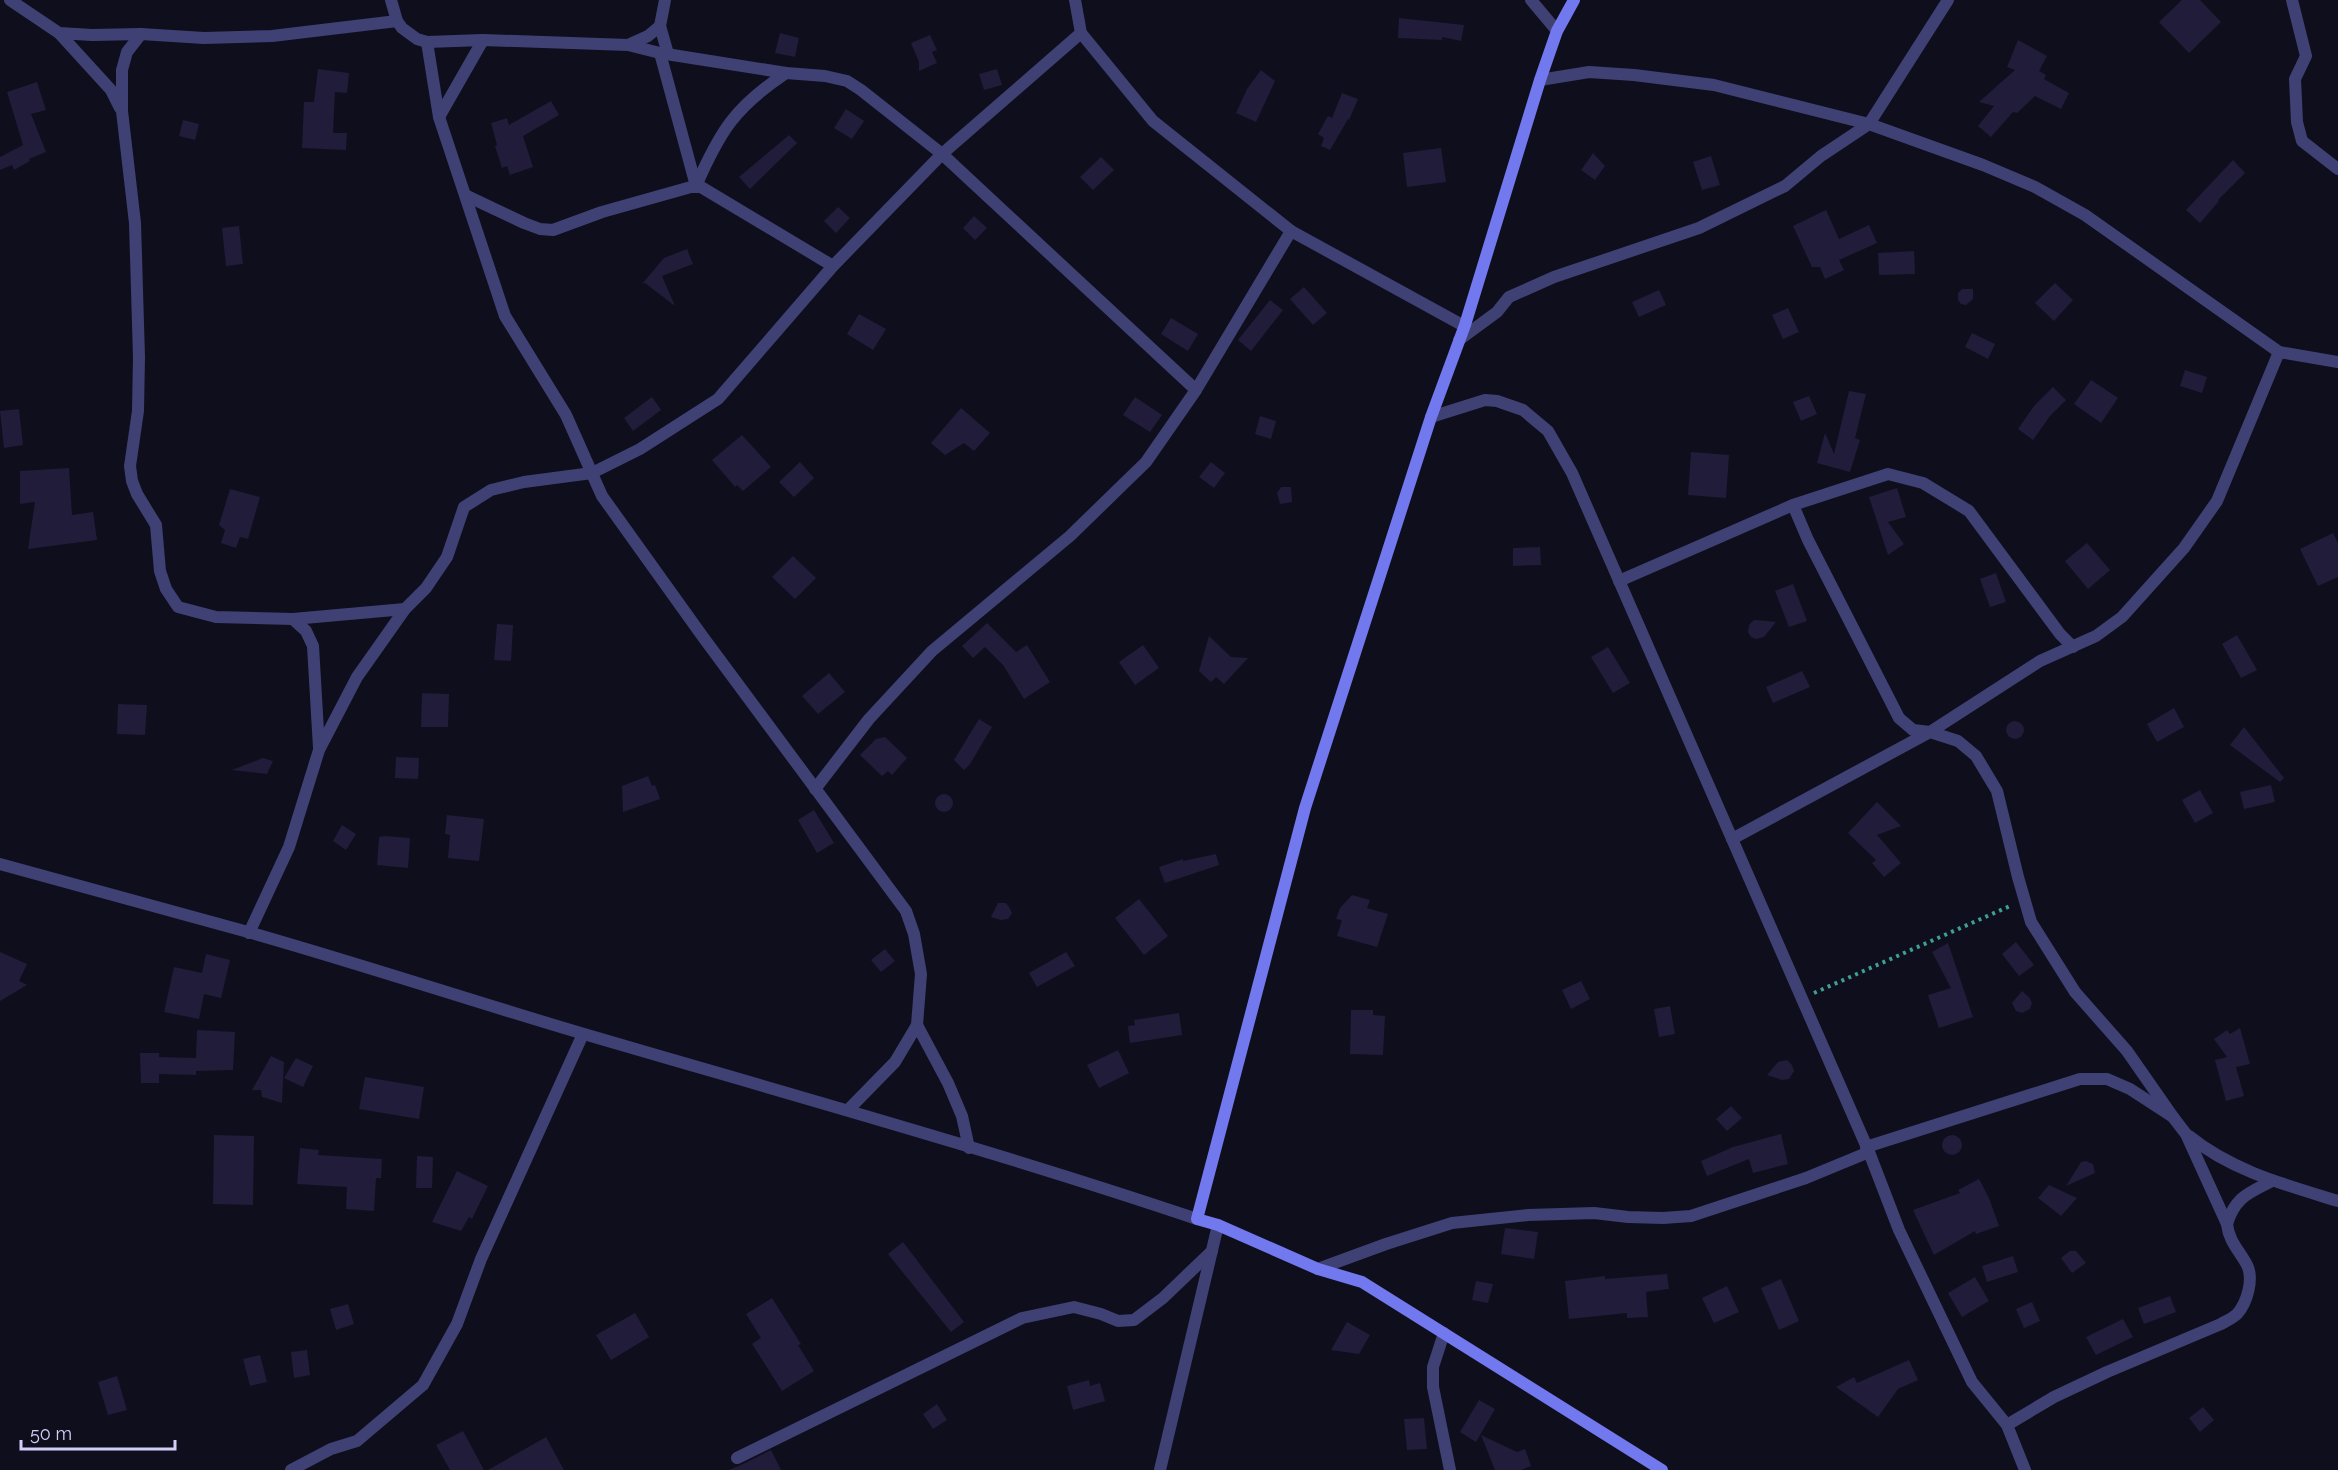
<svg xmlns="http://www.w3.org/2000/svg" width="2338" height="1470" font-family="Raleway,sans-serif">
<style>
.building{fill:#201c3a}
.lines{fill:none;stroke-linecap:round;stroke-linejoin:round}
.path{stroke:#3ca092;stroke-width:4;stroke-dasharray:3 4.5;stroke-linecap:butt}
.street{stroke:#3f4175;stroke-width:12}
.secondary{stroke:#7278ed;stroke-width:12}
</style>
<rect width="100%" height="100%" fill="#0f0e1c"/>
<g class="building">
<polygon points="2182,0 2200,0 2221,22 2189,53 2159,22"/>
<polygon points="1399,18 1464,25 1461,41 1442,37 1442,40 1398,38"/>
<polygon points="780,33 799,38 795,57 775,53"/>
<polygon points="930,35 937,50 932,52 937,63 919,71 919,62 911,43"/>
<polygon points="2018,40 2047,56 2039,71 2046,75 2044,79 2069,93 2061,109 2035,96 2017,113 2013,112 1991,137 1978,126 1994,106 1979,102 2015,70 2007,67"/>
<polygon points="318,69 349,73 347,93 335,92 333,133 347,133 346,150 302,148 304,102 314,102"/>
<polygon points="997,69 1002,85 984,90 979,74"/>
<polygon points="1261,70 1275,81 1256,122 1236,113 1247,89"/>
<polygon points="37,82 46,110 31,114 46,152 29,159 30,161 14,170 12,165 0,170 0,157 23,145 7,92"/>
<polygon points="1342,93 1358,99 1349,120 1348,119 1330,150 1321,146 1324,138 1318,134 1328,116 1332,118"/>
<polygon points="551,101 559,115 523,136 533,167 510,175 507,166 502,168 495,146 497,145 491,123 507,118 509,125"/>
<polygon points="846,109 864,121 852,139 834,128"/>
<polygon points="183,120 199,124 195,140 179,136"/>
<polygon points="789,135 797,143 750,189 739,177"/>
<polygon points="1441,148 1446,182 1407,187 1403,153"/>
<polygon points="1593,153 1605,166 1595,180 1581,170"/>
<polygon points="1711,156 1720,185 1702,190 1693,162"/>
<polygon points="1101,157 1114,170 1093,190 1080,177"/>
<polygon points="2233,160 2245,173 2218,200 2219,201 2200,223 2186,210"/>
<polygon points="838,207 850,218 836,233 824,221"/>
<polygon points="1826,210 1839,239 1869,225 1877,243 1839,260 1844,270 1825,279 1820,267 1812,267 1793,226"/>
<polygon points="974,216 987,228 975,240 963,228"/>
<polygon points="239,226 243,264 226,266 222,228"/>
<polygon points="687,249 693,264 662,276 675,306 645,283 642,284 664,258"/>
<polygon points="1914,251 1915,274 1879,275 1878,253"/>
<polygon points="2055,283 2073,300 2054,321 2035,303"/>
<polygon points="1304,287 1327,313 1313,325 1290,299"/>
<polygon points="1962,289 1973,289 1973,299 1966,305 1961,304 1958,300 1958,293"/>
<polygon points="1659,290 1666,305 1639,317 1632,302"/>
<polygon points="1270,300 1283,310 1251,351 1238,340"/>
<polygon points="1788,308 1799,332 1783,339 1772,315"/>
<polygon points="859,314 886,329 873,350 847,334"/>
<polygon points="1171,318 1198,334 1188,351 1161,334"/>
<polygon points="1972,333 1995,344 1988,359 1965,347"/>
<polygon points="2185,370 2207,377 2202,393 2180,386"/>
<polygon points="2091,380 2118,398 2101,423 2074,404"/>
<polygon points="2053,387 2066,400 2050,416 2033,440 2018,429 2034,406"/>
<polygon points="1849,391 1866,394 1855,438 1860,440 1850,472 1817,463 1825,433 1834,454"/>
<polygon points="1809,396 1817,414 1801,421 1793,402"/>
<polygon points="652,397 661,410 633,431 624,418"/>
<polygon points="1135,397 1162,415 1150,432 1123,415"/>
<polygon points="961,408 990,433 974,451 964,443 945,455 931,443"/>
<polygon points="19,409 23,445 4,448 0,411"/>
<polygon points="1260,416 1276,421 1271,439 1255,434"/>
<polygon points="742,435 771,467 743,491 737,485 735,487 712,460"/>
<polygon points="1691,452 1729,455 1726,498 1688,495"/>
<polygon points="800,462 814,478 794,497 779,482"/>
<polygon points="1211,462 1225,473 1214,488 1199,477"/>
<polygon points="69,468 72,515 93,512 97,540 28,549 35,502 20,504 20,471"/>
<polygon points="1281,487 1291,487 1292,502 1280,504 1277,493"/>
<polygon points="1897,488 1906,517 1888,522 1904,544 1888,555 1869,497"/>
<polygon points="230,489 260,497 248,539 240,537 236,548 221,543 225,530 219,525"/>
<polygon points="2333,533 2338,543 2338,577 2318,586 2300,549"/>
<polygon points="2087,543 2110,570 2088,589 2065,561"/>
<polygon points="1540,547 1541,565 1513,566 1513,548"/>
<polygon points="793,556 816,578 795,599 772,577"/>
<polygon points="1996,573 2006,602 1990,607 1980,579"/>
<polygon points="1793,584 1807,621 1789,627 1775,591"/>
<polygon points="1754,620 1757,620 1776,622 1764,637 1756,639 1751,637 1748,632 1749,625"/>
<polygon points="987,623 1016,652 1027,645 1050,682 1024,699 1003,665 985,647 973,658 962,646"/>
<polygon points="497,624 513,625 511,661 494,660"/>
<polygon points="2237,635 2257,670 2241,678 2222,644"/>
<polygon points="1209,636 1231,657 1248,658 1224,684 1216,677 1211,682 1199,671"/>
<polygon points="1143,645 1159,668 1135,685 1119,662"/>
<polygon points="1608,647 1630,683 1613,693 1591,657"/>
<polygon points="1802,671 1810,687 1773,703 1766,687"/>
<polygon points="829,673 845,692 818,714 802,696"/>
<polygon points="422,693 449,694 448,727 421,727"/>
<polygon points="118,704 147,705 145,735 117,734"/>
<polygon points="2174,708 2184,727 2157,742 2147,724"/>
<polygon points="979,719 992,727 970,764 964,770 954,760"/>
<circle cx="2015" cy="730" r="9"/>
<polygon points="2244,727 2284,778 2280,782 2230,745"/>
<polygon points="885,737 907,758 892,775 888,771 882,776 860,755 876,739"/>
<polygon points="396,757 419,758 418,779 395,778"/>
<polygon points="263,758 273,761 267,774 232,770"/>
<polygon points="648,776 652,786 655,785 660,799 623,812 622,786"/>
<polygon points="2271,785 2275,802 2244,809 2240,792"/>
<polygon points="2200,790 2213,813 2195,823 2182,800"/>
<circle cx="944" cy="803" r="9"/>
<polygon points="1877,802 1901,826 1877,835 1901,863 1884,877 1872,863 1876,860 1848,833"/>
<polygon points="814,810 834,843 817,853 798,820"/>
<polygon points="447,815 484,819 479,861 448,858 450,835 445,834"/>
<polygon points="342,825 356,834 346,850 333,841"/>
<polygon points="385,836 410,838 408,868 377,865 379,837"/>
<polygon points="1216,854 1219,865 1165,883 1159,867 1183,859 1183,861"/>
<polygon points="1352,895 1370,900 1367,908 1388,914 1377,947 1337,936 1342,920 1336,919 1340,908"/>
<polygon points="1139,899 1168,936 1144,955 1115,918"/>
<polygon points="998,903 1006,903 1009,907 1012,913 1008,919 1001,920 991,917"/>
<polygon points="2016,942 2034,965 2019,976 2002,954"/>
<polygon points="1948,943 1973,1017 1939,1028 1928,995 1951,988 1932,952"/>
<polygon points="885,949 895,961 881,972 871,960"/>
<polygon points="0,952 27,964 19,981 27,985 0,1001"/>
<polygon points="1066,952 1075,966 1037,987 1029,973"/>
<polygon points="206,954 230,960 221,998 204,994 199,1019 164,1012 174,967 202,973"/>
<polygon points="1581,981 1590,999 1571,1009 1562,990"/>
<polygon points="2022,991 2029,997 2032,1003 2030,1009 2022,1013 2016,1011 2012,1003"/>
<polygon points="1670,1006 1675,1034 1659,1037 1654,1009"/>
<polygon points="1351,1010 1373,1010 1373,1015 1385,1016 1383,1055 1350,1054"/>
<polygon points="1179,1013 1182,1035 1130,1043 1128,1026 1135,1025 1134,1020"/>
<polygon points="2240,1028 2250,1064 2236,1067 2244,1096 2226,1101 2215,1060 2227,1057 2214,1039 2227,1030 2230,1034"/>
<polygon points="197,1030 235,1032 233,1070 196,1071 196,1075 159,1074 159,1083 141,1083 140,1053 159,1053 159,1057 196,1058"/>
<polygon points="1118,1050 1129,1073 1099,1088 1087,1065"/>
<polygon points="271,1056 284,1062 282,1103 262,1097 261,1090 252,1090"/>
<polygon points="296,1058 313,1066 303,1087 284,1078"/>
<polygon points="1787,1060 1792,1065 1794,1071 1789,1079 1782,1080 1767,1075 1778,1062"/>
<polygon points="365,1077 424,1087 419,1119 359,1109"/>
<polygon points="1731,1106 1742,1118 1727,1131 1716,1119"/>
<polygon points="1781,1134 1788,1164 1753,1173 1749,1159 1707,1176 1701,1161 1733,1147"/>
<polygon points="214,1135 254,1136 253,1205 213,1204"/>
<circle cx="1952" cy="1145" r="10"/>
<polygon points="300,1148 319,1150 318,1155 382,1159 381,1178 376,1178 374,1211 346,1209 347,1187 297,1184"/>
<polygon points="417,1156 433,1157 432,1188 416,1188"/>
<polygon points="2086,1161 2093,1164 2095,1173 2066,1186 2081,1162"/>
<polygon points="457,1171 488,1186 472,1219 469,1217 461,1231 432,1222"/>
<polygon points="1979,1179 1989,1198 1999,1226 1976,1234 1975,1231 1934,1255 1913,1210 1960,1193 1958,1190"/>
<polygon points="2049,1185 2077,1198 2061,1216 2038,1198"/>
<polygon points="1505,1228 1538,1232 1534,1259 1501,1254"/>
<polygon points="903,1242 964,1322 951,1332 888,1254"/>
<polygon points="2070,1251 2076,1251 2086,1263 2072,1273 2061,1258"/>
<polygon points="2013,1256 2018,1272 1987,1282 1982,1266"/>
<polygon points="1667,1274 1669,1289 1646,1292 1648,1317 1627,1318 1627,1313 1569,1319 1565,1281 1605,1276 1605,1279"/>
<polygon points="1975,1277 1989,1301 1962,1317 1948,1293"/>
<polygon points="1781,1279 1799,1321 1779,1330 1761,1288"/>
<polygon points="1476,1281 1493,1284 1488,1303 1472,1300"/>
<polygon points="1727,1286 1739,1312 1714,1323 1702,1298"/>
<polygon points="2170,1296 2176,1312 2144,1324 2138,1308"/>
<polygon points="772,1298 801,1344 798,1345 814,1371 782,1391 752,1344 761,1338 746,1314"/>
<polygon points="2032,1302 2040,1321 2024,1328 2016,1309"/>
<polygon points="348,1304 354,1324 336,1330 330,1309"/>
<polygon points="635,1313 649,1337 611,1360 596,1335"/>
<polygon points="2123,1319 2133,1337 2096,1355 2086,1337"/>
<polygon points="1347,1322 1370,1335 1359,1354 1331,1350"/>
<polygon points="307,1350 310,1375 294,1378 291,1352"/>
<polygon points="260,1355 267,1382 250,1386 243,1359"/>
<polygon points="1909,1360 1918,1380 1898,1389 1878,1417 1836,1387 1854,1377 1857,1383"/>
<polygon points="117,1376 127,1410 108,1415 98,1382"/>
<polygon points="1089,1380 1090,1386 1100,1383 1105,1401 1073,1410 1067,1386"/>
<polygon points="1479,1400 1495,1409 1476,1442 1460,1432"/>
<polygon points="937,1404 947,1420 933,1429 923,1414"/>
<polygon points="2203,1407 2214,1420 2200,1432 2189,1418"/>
<polygon points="1424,1418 1427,1449 1407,1450 1404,1419"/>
<polygon points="463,1431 484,1470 450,1470 436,1445"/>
<polygon points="1481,1435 1517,1452 1525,1449 1531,1466 1521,1470 1495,1470"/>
<polygon points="546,1437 564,1470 488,1470"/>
<polygon points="771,1450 781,1470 729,1470 741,1465"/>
</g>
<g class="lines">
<polyline class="path" points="1814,993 2010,906"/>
<g class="street">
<polyline points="10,0 59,33 92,35 141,34 204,38 272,36 397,21"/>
<polyline points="391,0 397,21 402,28 417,39 427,42 483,40 628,45 660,53 786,73 825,76 847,81 861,90 942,154 1196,390"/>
<polyline points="665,0 660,26 668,54"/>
<polyline points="1075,0 1081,33 1153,121 1291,231 1464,326"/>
<polyline points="1531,0 1557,31"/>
<polyline points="2292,0 2306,56 2295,79 2297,122 2302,141 2338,169"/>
<polyline points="59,33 111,90 120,108"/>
<polyline points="141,34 127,52 122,70 122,111 135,223 139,357 138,411 130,466 132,481 137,494 156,525 160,571 166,589 178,607 216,617 293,619 405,609"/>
<polyline points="427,42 439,117 505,316 566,415 602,496 703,637 906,911 914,934 921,974 917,1025 895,1062 848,1110"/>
<polyline points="628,45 648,36 660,26"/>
<polyline points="660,53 696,186"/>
<polyline points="1540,80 1589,72 1634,75 1714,85 1869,124 1983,165 2035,187 2085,215 2279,352 2338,362"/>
<polyline points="439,117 483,40"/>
<path d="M696,186C720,131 735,107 786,73"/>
<polyline points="467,196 524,223 540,229 553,230 602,212 691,187 701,187 833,266"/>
<polyline points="1459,340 1497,312 1509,297 1554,277 1699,228 1785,186 1821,156 1869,124 1948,0"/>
<polyline points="1431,417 1485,400 1497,401 1523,410 1548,431 1572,473 1869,1152 1899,1230 1972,1382 2007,1425 2025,1470"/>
<polyline points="1793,505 1888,474 1923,483 1969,511 2060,634 2073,647"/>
<polyline points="1619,581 1793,505 1808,540 1899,718 1913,730 1930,732 1958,741 1976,756 1997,791 2018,877 2031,922 2075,992 2127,1051 2173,1117"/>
<polyline points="293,619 306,631 313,646 319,748"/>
<polyline points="815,789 869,719 932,651 1070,536 1146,462 1196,390 1291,231"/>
<polyline points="1732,839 1930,732 2040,661 2096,636 2122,617 2184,548 2217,501 2279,352"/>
<path d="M0,864C83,887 166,909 248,932C361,964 472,1001 584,1034C789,1094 995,1151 1197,1219"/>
<polyline points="249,933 289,847 319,750 357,677 405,609 426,588 447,557 464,507 491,490 524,482 592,473 640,449 718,399 833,266 942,154 1081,33"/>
<polyline points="917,1025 948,1083 962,1116 969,1148"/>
<path d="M2189,1136C2232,1171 2286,1185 2338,1201"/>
<path d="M1866,1147L2080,1079H2107L2130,1089L2173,1117L2186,1134L2227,1224C2229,1242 2239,1250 2247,1265C2254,1279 2247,1303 2237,1314C2233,1318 2226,1321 2221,1324L2107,1372L2054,1397L2007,1425"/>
<path d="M2227,1224C2235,1197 2249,1193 2272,1181"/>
<polyline points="1318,1269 1386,1244 1452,1223 1528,1215 1594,1213 1628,1217 1663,1218 1691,1216 1806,1178 1869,1152"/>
<polyline points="1444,1333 1433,1367 1433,1387 1450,1470"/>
<polyline points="737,1458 1022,1318 1074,1307 1101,1314 1118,1321 1134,1320 1163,1298 1212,1251"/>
<polyline points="291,1470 331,1449 357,1441 423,1385 457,1324 481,1259 583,1034"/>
<polyline points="1160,1470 1218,1225"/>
</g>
<polyline class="secondary" points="1574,0 1557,31 1540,80 1465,325 1431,417 1305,808 1197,1219 1218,1225 1318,1269 1362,1282 1662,1470"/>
</g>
<path d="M21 1440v9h154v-9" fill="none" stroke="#d0cff9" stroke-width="3"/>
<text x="30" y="1440" font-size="18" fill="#d0cff9" stroke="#0f0e1c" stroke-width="4.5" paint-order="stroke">50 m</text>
</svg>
